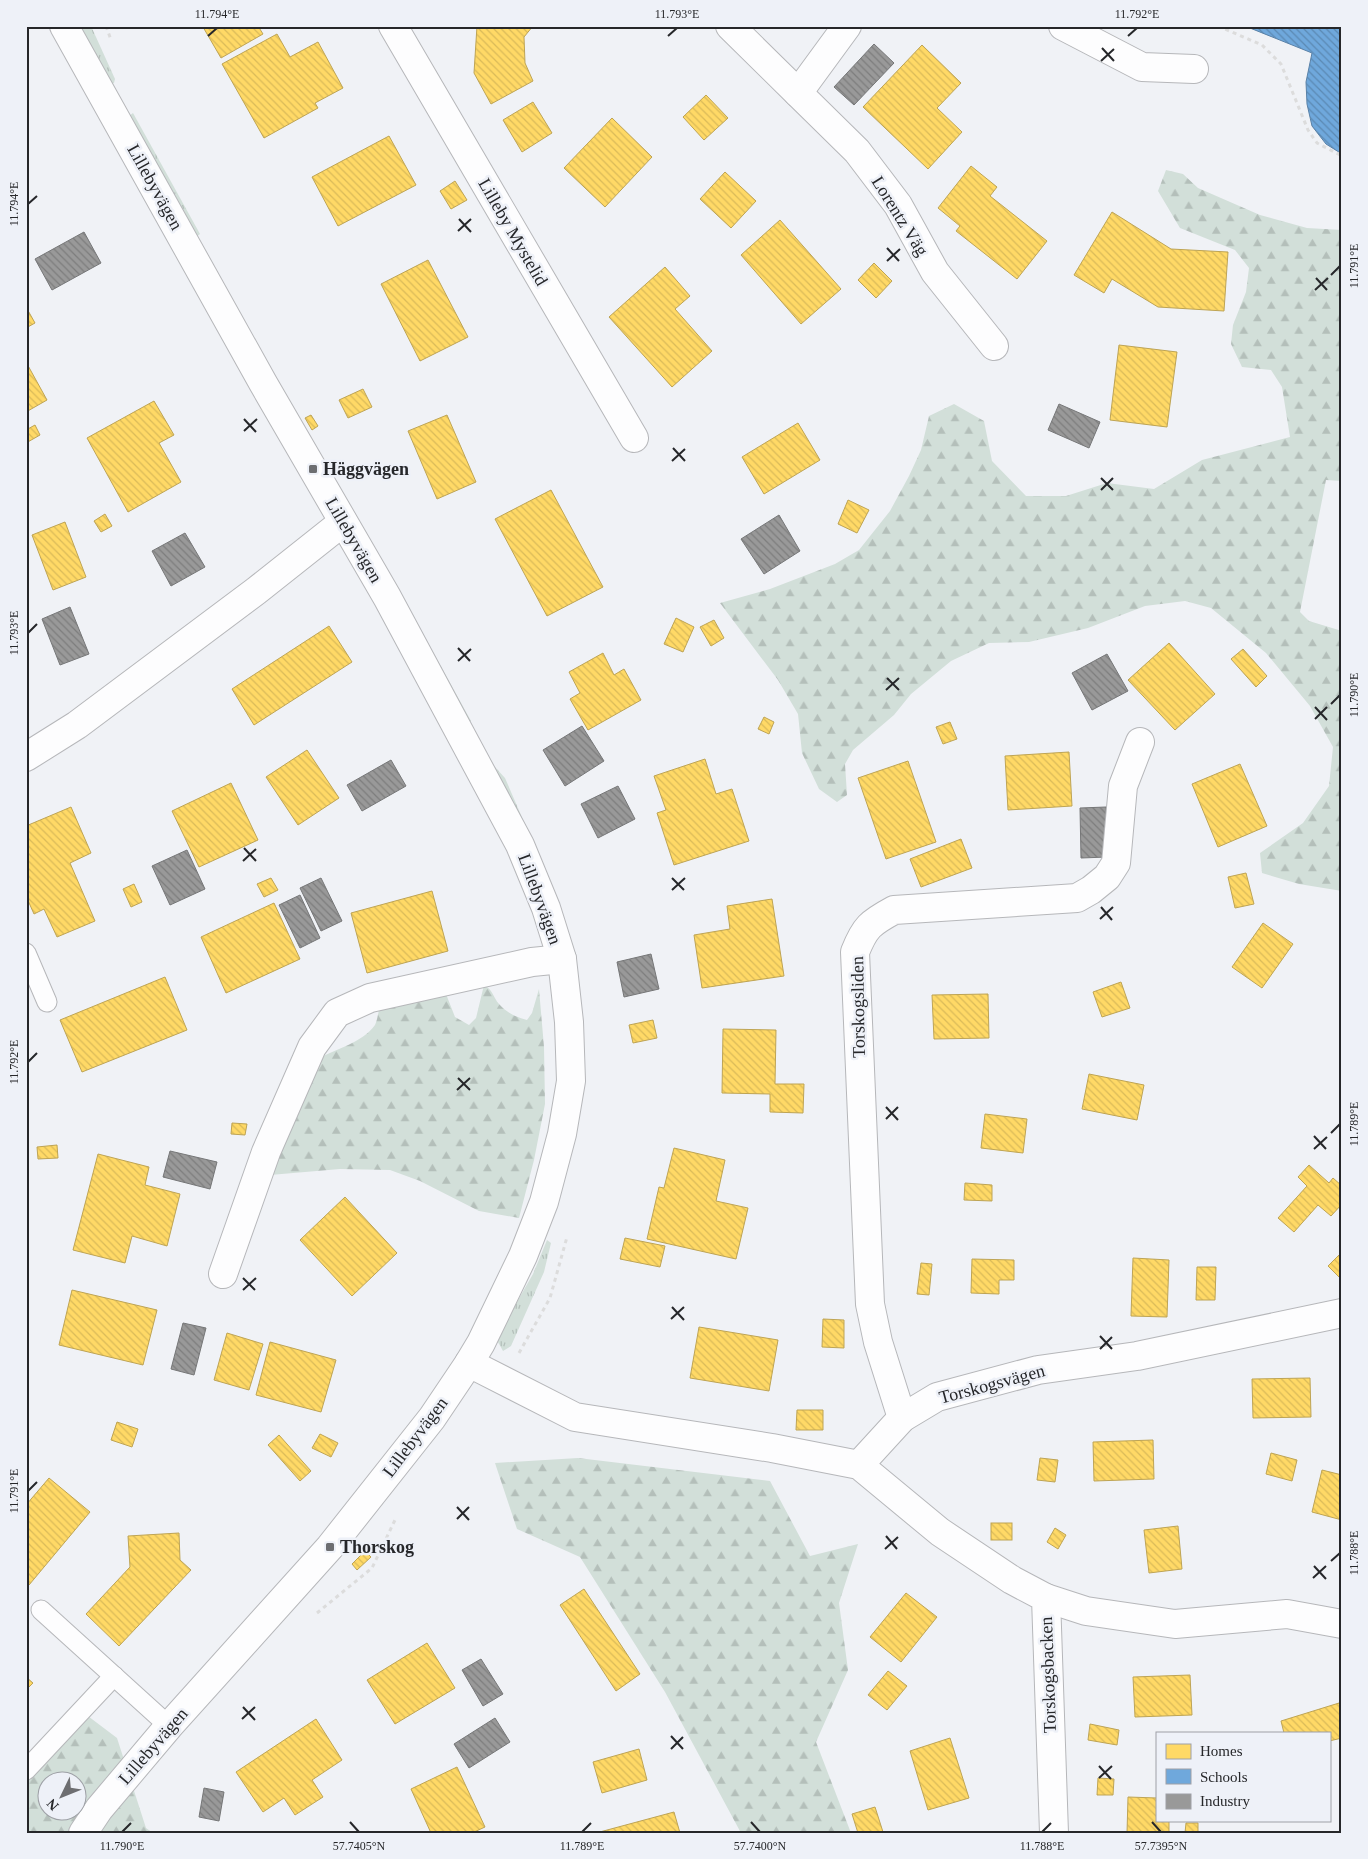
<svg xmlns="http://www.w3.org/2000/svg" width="1368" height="1859" font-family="Georgia,serif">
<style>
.grass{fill:url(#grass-tufts)}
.forest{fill:url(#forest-firs);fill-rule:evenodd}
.homes{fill:url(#homes-back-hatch);stroke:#bea454}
.schools{fill:url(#schools-back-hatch);stroke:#5981a7}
.industry{fill:url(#industry-back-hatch);stroke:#767778}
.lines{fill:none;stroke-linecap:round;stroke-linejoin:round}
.lane-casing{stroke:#b6b7ba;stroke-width:21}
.street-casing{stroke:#b6b7ba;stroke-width:30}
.path{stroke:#dcdcdc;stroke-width:3;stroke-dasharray:4 4;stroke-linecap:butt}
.lane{stroke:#fdfdfe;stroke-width:19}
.street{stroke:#fdfdfe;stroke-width:28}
.ticks{fill:none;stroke:#26272a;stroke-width:2}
.poi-dot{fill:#6d6e71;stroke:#eef1f8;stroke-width:2}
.labels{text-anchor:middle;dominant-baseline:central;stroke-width:5;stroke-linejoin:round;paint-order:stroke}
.street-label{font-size:18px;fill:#26272a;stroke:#eef1f8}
.poi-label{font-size:18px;font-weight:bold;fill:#26272a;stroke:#eef1f8;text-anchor:start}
.neatline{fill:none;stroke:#26272a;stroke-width:2}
.ticks-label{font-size:12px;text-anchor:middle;fill:#26272a}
</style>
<defs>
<pattern id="grass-tufts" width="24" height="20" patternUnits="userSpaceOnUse" patternTransform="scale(1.25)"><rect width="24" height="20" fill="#d2dfd9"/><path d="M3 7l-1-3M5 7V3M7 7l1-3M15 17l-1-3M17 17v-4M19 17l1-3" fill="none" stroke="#b4bfba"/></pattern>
<pattern id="forest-firs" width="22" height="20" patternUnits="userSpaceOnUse" patternTransform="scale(1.25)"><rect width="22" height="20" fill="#d2dfd9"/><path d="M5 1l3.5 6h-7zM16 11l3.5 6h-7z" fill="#b4bfba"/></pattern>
<pattern id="homes-back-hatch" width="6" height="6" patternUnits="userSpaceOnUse" patternTransform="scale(1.25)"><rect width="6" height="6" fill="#ffd966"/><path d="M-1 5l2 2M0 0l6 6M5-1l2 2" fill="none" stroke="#daba59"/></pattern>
<pattern id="schools-back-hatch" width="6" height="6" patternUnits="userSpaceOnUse" patternTransform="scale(1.25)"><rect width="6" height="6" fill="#6fa8dc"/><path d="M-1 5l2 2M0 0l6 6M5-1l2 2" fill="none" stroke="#5b89b3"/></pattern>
<pattern id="industry-back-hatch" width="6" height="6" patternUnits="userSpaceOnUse" patternTransform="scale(1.25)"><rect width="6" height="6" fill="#999"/><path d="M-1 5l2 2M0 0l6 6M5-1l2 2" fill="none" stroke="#7d7d7d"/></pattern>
</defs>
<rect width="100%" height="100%" fill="#f0f2f6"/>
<g class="grass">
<polygon points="79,26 91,26 115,79 114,83 111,84"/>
<polygon points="133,113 200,234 196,237 129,116"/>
<polygon points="406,603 471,721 464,725"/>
<polygon points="495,767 505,778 524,822 517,827 489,769"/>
<polygon points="547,1240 551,1243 544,1272 511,1346 503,1351 498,1342 498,1335 533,1274"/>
</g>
<g class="forest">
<polygon points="1166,170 1183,174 1198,188 1260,215 1307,228 1342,230 1342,481 1326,480 1300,612 1309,621 1342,631 1342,891 1299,884 1262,873 1260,853 1303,823 1329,786 1333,747 1310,706 1266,653 1211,608 1185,601 1145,606 1088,628 1029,642 989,643 951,661 911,694 894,715 853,750 845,764 847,795 837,802 819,789 802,753 798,714 778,680 720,603 770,589 835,564 859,550 890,511 909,476 921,450 929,416 954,404 984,421 992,461 1026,496 1066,496 1107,483 1154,489 1202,460 1290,437 1282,387 1271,370 1242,367 1231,344 1233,325 1246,292 1249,268 1235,250 1180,228 1158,191"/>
<path d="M484,985C493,990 493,997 499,1004C507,1013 516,1017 527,1020L532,1013L539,989L544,1047L545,1104L534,1160L519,1218L479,1211L420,1181L390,1170L340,1169L270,1175L317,1059C336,1049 362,1043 375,1025C377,1021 378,1014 379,1010L446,994L455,1017L469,1025L476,1018Z"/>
<polygon points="578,1458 770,1481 810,1556 858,1544 839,1603 848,1670 816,1742 851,1833 741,1833 665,1692 580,1557 517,1529 495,1463"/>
<path d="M76,1707L117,1738L146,1828L153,1833H26V1761ZM48,1782H78V1812H48Z"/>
</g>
<g class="homes">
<polygon points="258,26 263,34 221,58 203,27"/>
<polygon points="477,26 533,26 524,37 525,63 533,81 491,104 474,73"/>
<polygon points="277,34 290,57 318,42 343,88 315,103 318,108 264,138 222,64"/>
<polygon points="922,45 961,83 937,108 962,132 928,169 863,107"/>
<polygon points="706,95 728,118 704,140 683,117"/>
<polygon points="533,102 552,133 522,152 503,120"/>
<polygon points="612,118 652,157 605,207 564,168"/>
<polygon points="389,136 416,185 338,226 312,177"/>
<polygon points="971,166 997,187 990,196 1047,241 1017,279 956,231 960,226 938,208"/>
<polygon points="725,172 756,201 731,228 700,199"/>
<polygon points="455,181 467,200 451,209 440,191"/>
<polygon points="1112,212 1171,249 1228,252 1224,311 1158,307 1112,279 1104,293 1074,275"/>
<polygon points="780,220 841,289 801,324 741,255"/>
<polygon points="428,260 468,337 420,361 381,284"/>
<polygon points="874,263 892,281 876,298 858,280"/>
<polygon points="665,267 690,296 675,309 712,351 672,387 609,317"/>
<polygon points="26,307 35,323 26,328"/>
<polygon points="1119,345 1177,352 1167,427 1110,420"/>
<polygon points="26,362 47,400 26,412"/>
<polygon points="363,389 372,407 348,418 339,400"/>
<polygon points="154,401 174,435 159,443 181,482 128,512 87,438"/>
<polygon points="311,415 318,426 312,430 305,418"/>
<polygon points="447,415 476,482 437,499 408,431"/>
<polygon points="798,423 820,460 764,494 742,457"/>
<polygon points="35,425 40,435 26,443 26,430"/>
<polygon points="551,490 603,587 547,616 495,519"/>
<polygon points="848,500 869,510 857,533 838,524"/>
<polygon points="105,514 112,526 101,532 94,521"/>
<polygon points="65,522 86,577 53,590 32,535"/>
<polygon points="676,618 694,627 683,652 664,644"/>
<polygon points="714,620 724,638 711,646 700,627"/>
<polygon points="329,626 352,662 254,725 232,689"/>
<polygon points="1169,643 1215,694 1175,730 1128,680"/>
<polygon points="1243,649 1267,676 1256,687 1231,659"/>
<polygon points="603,653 614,675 624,669 641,700 588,730 570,699 580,693 569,672"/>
<polygon points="764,717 774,722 769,734 758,729"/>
<polygon points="950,722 957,739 943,744 936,727"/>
<polygon points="307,750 339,798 298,825 266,777"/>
<polygon points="1069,752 1072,806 1008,810 1005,756"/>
<polygon points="705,759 716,794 732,789 749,841 674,865 657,813 666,810 654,776"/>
<polygon points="908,761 936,842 886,859 858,778"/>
<polygon points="1240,764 1267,826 1218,847 1192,784"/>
<polygon points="231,783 258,840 199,867 172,811"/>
<polygon points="71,807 91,853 70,863 95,921 57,937 44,909 34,914 26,896 26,826"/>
<polygon points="961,839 972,868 921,887 910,859"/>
<polygon points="1246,873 1254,904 1235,908 1228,877"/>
<polygon points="271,878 278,890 264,897 257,884"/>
<polygon points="134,884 142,902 131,907 123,889"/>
<polygon points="432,891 448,951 367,973 351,913"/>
<polygon points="772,899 784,976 702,988 694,935 730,929 727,906"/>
<polygon points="274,903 300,959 226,993 201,937"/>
<polygon points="1263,923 1293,944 1262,988 1232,967"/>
<polygon points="165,977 187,1030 82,1072 60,1020"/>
<polygon points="1121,982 1130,1008 1102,1017 1093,992"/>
<polygon points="988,994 989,1038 934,1039 932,995"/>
<polygon points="653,1020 657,1038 633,1043 629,1025"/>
<polygon points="723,1029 776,1030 775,1084 804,1084 803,1113 770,1112 770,1094 722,1093"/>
<polygon points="1089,1074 1144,1085 1137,1120 1082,1109"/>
<polygon points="985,1114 1027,1119 1023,1153 981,1148"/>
<polygon points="232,1123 247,1124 245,1135 231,1134"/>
<polygon points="57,1145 58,1158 38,1159 37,1147"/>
<polygon points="674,1148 725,1160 716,1201 748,1208 736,1259 647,1239 659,1187 664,1188"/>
<polygon points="98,1154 149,1167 145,1185 180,1194 167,1246 132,1236 125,1263 73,1250"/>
<polygon points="1309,1165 1329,1183 1333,1178 1342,1186 1342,1204 1331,1216 1318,1205 1294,1232 1278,1218 1307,1186 1298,1177"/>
<polygon points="965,1183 992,1185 992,1201 964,1200"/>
<polygon points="345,1197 397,1253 352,1296 300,1240"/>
<polygon points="625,1238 665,1246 660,1267 620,1259"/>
<polygon points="1342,1252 1342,1276 1340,1278 1328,1266"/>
<polygon points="1133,1258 1169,1260 1167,1317 1131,1316"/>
<polygon points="972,1259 1014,1260 1014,1280 999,1280 999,1294 971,1293"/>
<polygon points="921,1263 932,1264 929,1295 917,1294"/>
<polygon points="1197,1267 1216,1267 1215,1300 1196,1300"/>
<polygon points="72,1290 157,1310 143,1365 59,1345"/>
<polygon points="823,1319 844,1320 844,1348 822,1347"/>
<polygon points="699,1327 778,1340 769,1391 690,1378"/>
<polygon points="227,1333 263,1344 249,1390 214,1380"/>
<polygon points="270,1342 336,1360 321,1412 256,1395"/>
<polygon points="1310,1378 1311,1417 1253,1418 1252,1379"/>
<polygon points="797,1410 823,1410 823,1430 796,1430"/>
<polygon points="117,1422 138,1429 132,1447 111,1440"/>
<polygon points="320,1434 338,1443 331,1457 312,1448"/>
<polygon points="279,1435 311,1471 300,1481 268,1445"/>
<polygon points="1153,1440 1154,1479 1094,1481 1093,1442"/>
<polygon points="1271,1453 1297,1460 1292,1481 1266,1474"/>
<polygon points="1040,1458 1058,1460 1055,1482 1037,1480"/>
<polygon points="1322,1470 1342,1475 1342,1520 1312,1512"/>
<polygon points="49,1478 90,1512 29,1585 26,1583 26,1505"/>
<rect x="991" y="1523" width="21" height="17"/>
<polygon points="1178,1526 1182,1569 1149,1573 1144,1530"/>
<polygon points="1055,1528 1066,1535 1058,1549 1047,1542"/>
<polygon points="179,1533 180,1560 191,1570 119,1646 86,1614 130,1567 128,1536"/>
<polygon points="365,1551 371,1557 357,1570 352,1564"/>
<polygon points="584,1589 640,1674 616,1691 560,1605"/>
<polygon points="906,1593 937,1617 901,1662 870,1637"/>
<polygon points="427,1643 455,1688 395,1724 367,1680"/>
<polygon points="888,1671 907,1686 887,1710 868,1695"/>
<polygon points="1190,1675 1192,1715 1135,1717 1133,1677"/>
<polygon points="26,1677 33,1683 26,1690"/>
<polygon points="1339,1703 1342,1711 1342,1738 1329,1741 1329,1733 1284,1733 1281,1721"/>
<polygon points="316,1719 342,1760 312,1780 323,1797 295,1815 284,1798 263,1812 236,1772"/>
<polygon points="1090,1724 1119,1730 1117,1745 1088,1740"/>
<polygon points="950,1738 969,1798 928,1810 910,1751"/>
<polygon points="639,1749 647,1780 602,1793 593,1762"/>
<polygon points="457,1767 485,1827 472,1833 431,1833 411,1789"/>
<polygon points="1098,1778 1114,1779 1113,1795 1097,1795"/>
<polygon points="1128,1797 1157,1798 1157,1820 1169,1820 1169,1833 1127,1833"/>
<polygon points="875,1807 883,1832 858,1833 852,1814"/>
<polygon points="674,1812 680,1833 596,1833"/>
<polygon points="1186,1823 1198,1823 1198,1833 1185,1833"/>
</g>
<polygon class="schools" points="1245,26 1342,26 1342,154 1326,144 1312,126 1307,104 1306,82 1312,53"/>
<g class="industry">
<polygon points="874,44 894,63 854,105 834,87"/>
<polygon points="84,232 101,263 52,290 35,259"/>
<polygon points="1059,404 1100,422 1089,448 1048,430"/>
<polygon points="779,515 800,551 764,574 741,539"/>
<polygon points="185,533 205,567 171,586 152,551"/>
<polygon points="70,607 89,654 60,665 42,619"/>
<polygon points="1107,654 1128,691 1092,710 1072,673"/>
<polygon points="582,726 604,761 565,786 543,750"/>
<polygon points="391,760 406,786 362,811 347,785"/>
<polygon points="618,786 635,819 598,838 581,804"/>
<polygon points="1106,807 1107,857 1081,858 1080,808"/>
<polygon points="187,850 205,889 170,905 152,866"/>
<polygon points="321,878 342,921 321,931 300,888"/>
<polygon points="300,895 320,938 300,948 279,905"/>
<polygon points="651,954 659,989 624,997 617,962"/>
<polygon points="170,1151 217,1162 210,1189 163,1177"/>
<polygon points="183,1323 206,1328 194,1375 171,1369"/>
<polygon points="481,1659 503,1694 483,1706 462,1670"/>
<polygon points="495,1718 510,1742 469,1768 454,1744"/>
<polygon points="204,1788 224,1792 219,1821 199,1817"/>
</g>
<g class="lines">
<g class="lane-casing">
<g id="lane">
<polyline points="26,953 47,1002"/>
<polyline points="41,1610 169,1726"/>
<polyline points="26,1770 114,1676"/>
</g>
</g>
<g class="street-casing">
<g id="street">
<polyline points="64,26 263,383 387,597 520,845 546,908 562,959 569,1022 571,1081 562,1134 544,1202 523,1256 481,1343 469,1363 432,1418 330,1547 169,1726 99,1809 83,1833"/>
<polyline points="393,26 634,438"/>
<polyline points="730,26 798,93 847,26"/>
<polyline points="1063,26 1142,67 1194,69"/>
<polyline points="798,93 857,151 898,205 935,272 994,346"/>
<polyline points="26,757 77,725 256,591 343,522"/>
<polyline points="223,1274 266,1152 312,1047 337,1013 370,998 532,962 562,959"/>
<polyline points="469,1363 575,1417 772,1448 859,1465 940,1532 1012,1580 1046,1598 1054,1833"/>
<path d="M902,1418L878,1342L870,1304L855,952C865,927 870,923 894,910L1077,898L1091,890L1107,877L1116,863L1123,786L1140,742"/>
<polyline points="859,1465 902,1418 937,1397 1038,1370 1137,1356 1342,1313"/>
<polyline points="1046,1598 1086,1611 1175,1624 1287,1614 1342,1624"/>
</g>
</g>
<g class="path">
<polyline points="106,26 111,40"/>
<polyline points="1218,26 1262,45 1281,64 1308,130 1317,143 1342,156"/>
<polyline points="519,1353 550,1298 567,1237"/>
<polyline points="317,1613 372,1568 395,1520"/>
</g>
<use href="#lane" class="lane"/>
<use href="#street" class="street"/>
</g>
<path class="ticks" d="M208,36L217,28M668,36L677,28M1128,36L1137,28M1102,48L1114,61M1101,61L1114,49M28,204L37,196M459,219L471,232M458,231L471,219M887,248L899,261M887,261L900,249M1331,275L1340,266M1316,278L1327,290M1315,290L1328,278M244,419L256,432M244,431L257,419M673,448L685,461M672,461L685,449M1101,478L1113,490M1101,490L1113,478M28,633L37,624M458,648L470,661M458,661L471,649M887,678L899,690M886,690L899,678M1331,704L1340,695M1315,707L1327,720M1315,719L1327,707M244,848L256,861M243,861L256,849M672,878L684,890M672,890L685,878M1101,907L1112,920M1100,919L1113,907M28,1062L37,1053M458,1078L470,1090M457,1090L470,1078M886,1107L898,1120M886,1119L898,1107M1331,1133L1340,1124M1314,1136L1326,1149M1314,1149L1327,1137M243,1278L255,1290M243,1290L256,1278M672,1307L684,1320M671,1319L684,1307M1100,1336L1112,1349M1100,1349L1112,1337M28,1491L37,1482M457,1507L469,1520M457,1519L469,1507M886,1536L897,1549M885,1549L898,1537M1331,1561L1340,1553M1314,1566L1326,1579M1313,1578L1326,1566M243,1707L255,1720M242,1719L255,1707M671,1736L683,1749M671,1749L683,1737M1099,1766L1111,1779M1099,1778L1112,1766M350,1822L359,1832M751,1822L760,1832M1152,1822L1161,1832M122,1832L131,1823M582,1832L591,1823M1042,1832L1051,1823"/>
<g class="poi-dot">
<rect x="308" y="464" width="10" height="10" rx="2.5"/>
<rect x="325" y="1542" width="10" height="10" rx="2.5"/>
</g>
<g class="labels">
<g class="street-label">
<text transform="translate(155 187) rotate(61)">Lillebyvägen</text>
<text transform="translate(900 216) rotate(58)">Lorentz Väg</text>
<text transform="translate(513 232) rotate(60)">Lilleby Mystelid</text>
<text transform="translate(354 540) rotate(60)">Lillebyvägen</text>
<text transform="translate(540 899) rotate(70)">Lillebyvägen</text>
<text transform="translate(858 1007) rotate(-91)">Torskogsliden</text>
<text transform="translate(992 1384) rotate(-15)">Torskogsvägen</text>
<text transform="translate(415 1437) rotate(-53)">Lillebyvägen</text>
<text transform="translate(1048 1675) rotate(-92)">Torskogsbacken</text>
<text transform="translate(153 1746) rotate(-49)">Lillebyvägen</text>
</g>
<g class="poi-label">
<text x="323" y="469">Häggvägen</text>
<text x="340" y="1547">Thorskog</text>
</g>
</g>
<rect width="1368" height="1859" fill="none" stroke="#eef1f8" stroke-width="55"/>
<rect x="1156" y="1732" width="175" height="90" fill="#eef1f8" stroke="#9ea0a6"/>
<rect x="1166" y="1744" width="25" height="15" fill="#ffd966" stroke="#9ea0a6"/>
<text x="1200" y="1756" font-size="15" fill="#26272a">Homes</text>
<rect x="1166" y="1769" width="25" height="15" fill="#6fa8dc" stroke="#9ea0a6"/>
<text x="1200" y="1782" font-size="15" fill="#26272a">Schools</text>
<rect x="1166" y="1794" width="25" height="15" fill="#999999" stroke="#9ea0a6"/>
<text x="1200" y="1806" font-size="15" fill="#26272a">Industry</text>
<g transform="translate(62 1796) rotate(227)"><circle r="24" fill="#eef1f8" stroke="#9ea0a6"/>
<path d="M0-4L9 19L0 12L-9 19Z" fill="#6d6e71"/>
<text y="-8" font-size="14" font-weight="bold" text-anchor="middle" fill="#26272a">N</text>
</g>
<rect x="28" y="28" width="1312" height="1804" class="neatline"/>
<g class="ticks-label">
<text x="217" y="18">11.794°E</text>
<text x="677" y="18">11.793°E</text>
<text x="1137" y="18">11.792°E</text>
<text transform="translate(14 204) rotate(-90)" y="4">11.794°E</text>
<text transform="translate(1354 266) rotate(-90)" y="4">11.791°E</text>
<text transform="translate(14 633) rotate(-90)" y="4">11.793°E</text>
<text transform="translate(1354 695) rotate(-90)" y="4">11.790°E</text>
<text transform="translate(14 1062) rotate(-90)" y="4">11.792°E</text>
<text transform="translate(1354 1124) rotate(-90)" y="4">11.789°E</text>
<text transform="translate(14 1491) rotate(-90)" y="4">11.791°E</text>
<text transform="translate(1354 1553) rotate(-90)" y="4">11.788°E</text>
<text x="122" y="1850">11.790°E</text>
<text x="359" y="1850">57.7405°N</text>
<text x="582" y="1850">11.789°E</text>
<text x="760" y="1850">57.7400°N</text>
<text x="1042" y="1850">11.788°E</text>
<text x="1161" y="1850">57.7395°N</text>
</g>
</svg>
